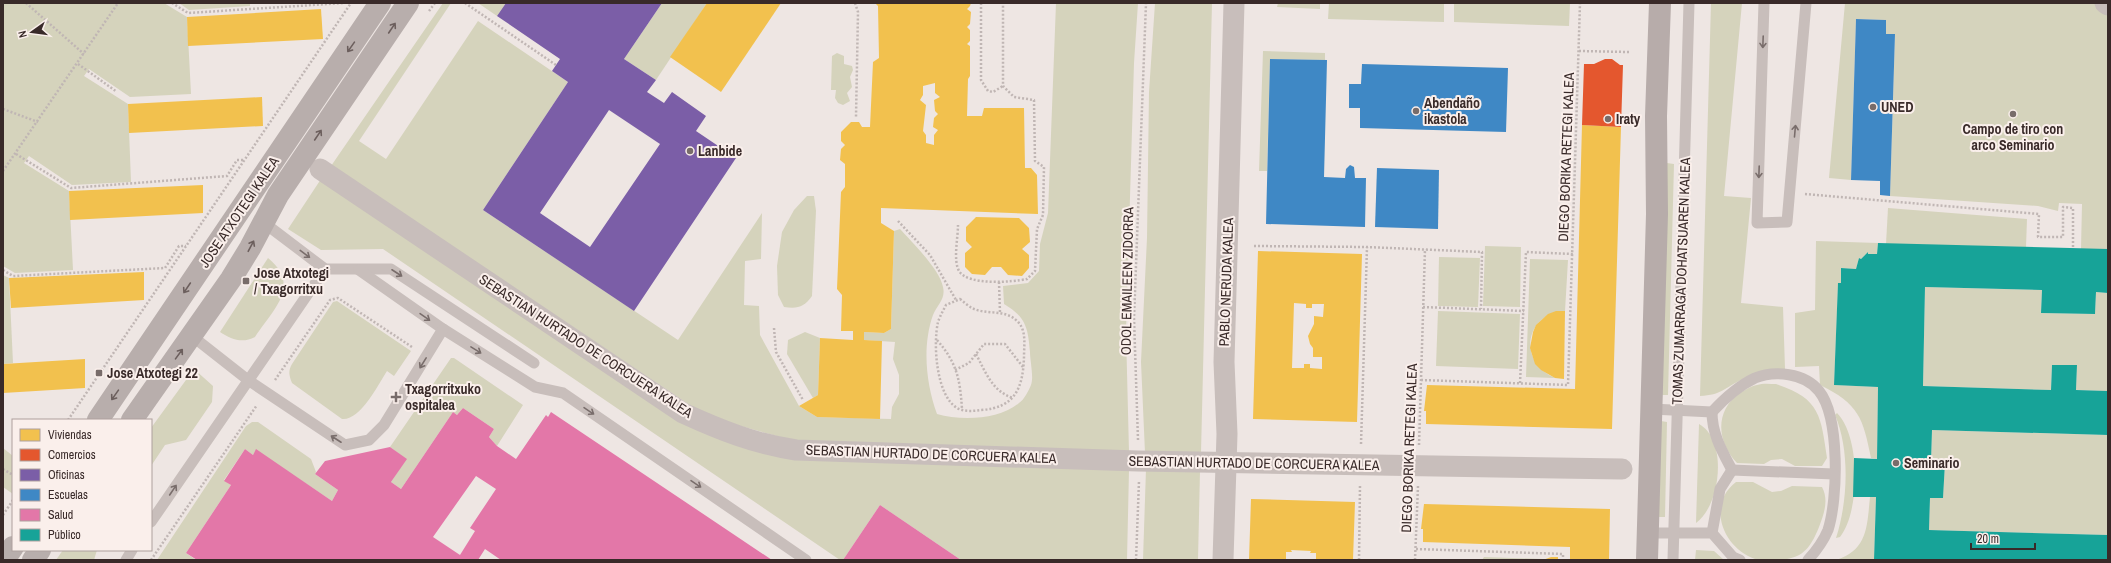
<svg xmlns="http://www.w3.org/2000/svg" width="2111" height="563" font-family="'Archivo Narrow',sans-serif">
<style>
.green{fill:#d5d3bc}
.homes{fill:#f2c14e;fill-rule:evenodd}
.shops{fill:#e4572e}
.offices{fill:#7b5ea7;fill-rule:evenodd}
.schools{fill:#3f88c5}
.health{fill:#e377a8;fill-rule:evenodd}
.public{fill:#17a398}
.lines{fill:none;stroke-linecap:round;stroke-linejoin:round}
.path{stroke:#c0b6b4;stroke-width:2.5;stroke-dasharray:2 2;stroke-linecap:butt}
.lane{stroke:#c8bebb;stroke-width:11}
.street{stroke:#c8bebb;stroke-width:21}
.secondary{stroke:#b8aeac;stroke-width:22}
.primary{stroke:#b7acaa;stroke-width:22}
.oneway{stroke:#6c5f5d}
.oneway2{stroke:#796d6b}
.poi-dot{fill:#786c6a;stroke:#faefeb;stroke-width:1.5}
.labels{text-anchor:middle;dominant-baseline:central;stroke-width:4;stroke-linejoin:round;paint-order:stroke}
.poi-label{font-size:14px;font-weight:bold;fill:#392a29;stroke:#faefeb;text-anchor:start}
.street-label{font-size:14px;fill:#392a29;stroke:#faefeb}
</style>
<rect width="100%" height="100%" fill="#eee6e3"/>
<g class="green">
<polygon points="3,3 164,3 187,17 191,94 130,97 89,69 84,76 128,104 131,182 72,185 29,156 24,163 69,191 73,270 15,273 3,266"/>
<polygon points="179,3 250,3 250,6 189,10"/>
<path d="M443,3H451L359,141L386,159L478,21L568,82L483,210L678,340L762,213L761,259L745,261L744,305L759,306L760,335L799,406L817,417L891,419L892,407L899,394V375L893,359L895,342L864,340V332L884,333L891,329L894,231L900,229C912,242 940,270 943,287C946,299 937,305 933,315C922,346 926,384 937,414C961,421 999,420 1019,403C1024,400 1029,390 1031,385C1034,377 1030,361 1030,352C1028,328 1026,317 1004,304L1003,286L1028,283L1039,271L1040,244L1048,213L1056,3H1138L1134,63L1126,332L1129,452L806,444L708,417L331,166Z"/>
<polygon points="478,3 506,3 497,16"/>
<polygon points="662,3 707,3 656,80 624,59"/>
<polygon points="1155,3 1212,3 1201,453 1145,453 1141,362 1147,238 1149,92"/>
<polygon points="1278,3 1320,3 1320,9 1277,7"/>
<polygon points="1329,3 1444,3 1444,22 1328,19"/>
<polygon points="1454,3 1570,3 1569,26 1454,22"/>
<path d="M1711,3H1742L1724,196L1751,198L1741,303L1783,307L1785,369C1771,369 1756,372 1743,379C1724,388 1722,395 1700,396Z"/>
<polygon points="1845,3 2096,3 2108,14 2108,249 2081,249 2082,204 2059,203 2058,211 2038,206 1890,196 1895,35 1886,34 1886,20 1856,19 1851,180 1829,178"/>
<polygon points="1263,51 1325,53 1325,60 1270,59 1267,171 1259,171"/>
<polygon points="837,53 844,56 844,64 852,66 853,70 850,77 852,87 847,93 850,101 843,105 838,103 835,98 836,90 831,90 832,56"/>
<polygon points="1667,163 1674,164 1668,395 1662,395"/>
<polygon points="321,179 725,438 1129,470 1127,560 961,560 880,505 843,560 840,560 383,249 321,250 288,229"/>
<path d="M807,196H814L816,211L812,296C804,307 798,309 784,307L778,295L777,266L782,232L794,210Z"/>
<polygon points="1888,208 2027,219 2026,247 1886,244"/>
<path d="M1816,241L1878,243L1877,254H1868V252L1861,259L1859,258L1856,269L1841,268V283L1838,284L1834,385L1878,387L1877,459L1871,458C1863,418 1859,404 1820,385L1819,366L1795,367V313L1815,310Z"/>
<polygon points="1485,246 1521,247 1520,307 1483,306"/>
<polygon points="1439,257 1480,258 1478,307 1438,306"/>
<path d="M268,258C302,286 273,309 255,337C242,344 231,339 220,332Z"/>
<path d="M1530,259L1568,260L1565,311C1525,313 1517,362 1555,378L1526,377Z"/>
<polygon points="3,275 9,278 13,363 3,364"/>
<polygon points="1925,287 2042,290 2041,313 2095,314 2096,292 2108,293 2108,391 2076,390 2077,365 2052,365 2051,390 1923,386"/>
<path d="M337,301L411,351L394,376L387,371C378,385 360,421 342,419L292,383C289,375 288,371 292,364L333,302Z"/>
<polygon points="1438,311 1520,314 1518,369 1436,366"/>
<polygon points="805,332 820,338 818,395 813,398 787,354 788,340"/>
<polygon points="451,358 454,358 523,405 497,446 489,437 494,429 463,408 457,415 453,412 401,489 391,482 406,459 390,447"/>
<polygon points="194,369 213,386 212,402 186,440 165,445 151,466 151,428"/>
<path d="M1776,384C1820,398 1821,416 1827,458L1822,466H1795L1782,459L1771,460L1764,464L1737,463C1717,442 1714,411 1740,393C1745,390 1751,386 1757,385C1763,383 1770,384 1776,384Z"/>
<path d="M1837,413C1861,437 1860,512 1840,537L1836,538C1848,501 1850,450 1835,415Z"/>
<polygon points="1661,421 1667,422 1665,517 1658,517"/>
<polygon points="252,422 258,422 311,459 316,472 315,474 338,490 332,501 256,450 253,455 245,449 224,480 231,485 186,553 196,560 157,560 246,426"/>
<path d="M1699,424C1728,440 1721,505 1696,523Z"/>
<polygon points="1932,430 2108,435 2108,535 1929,530 1930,498 1943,497 1945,463 1931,462"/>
<polygon points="3,448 13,456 13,494 3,487"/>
<polygon points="1146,469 1200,471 1198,560 1143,560"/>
<path d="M1736,482H1753L1772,492L1781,491L1792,486L1822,487C1829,500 1824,514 1819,527C1809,552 1800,560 1773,560C1768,560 1760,561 1755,559C1723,548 1706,505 1736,482Z"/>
<path d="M1870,497H1876L1874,560H1836C1868,550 1867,526 1870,497Z"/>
<polygon points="63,550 97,550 94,560 56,560"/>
<polygon points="1696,550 1714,551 1724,560 1695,560"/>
<polygon points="1484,557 1543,559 1543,560 1482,560"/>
</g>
<g class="homes">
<polygon points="707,3 781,3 721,92 670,57"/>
<path d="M875,3H971L970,6L967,9L971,12L970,24L967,27L970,30V41L967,44L970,46V76L968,79L967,116H982L984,108H1024L1025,168H1031L1037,175L1038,214L881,208V223L894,231L891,329L884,333L864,332V340L882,341L880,419L817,417L799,406L818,395L820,338L853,340V331H841L842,295L837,289L841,192L845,187V164L840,160L841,149L845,145L841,141V132L851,122H859L862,127H870L873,62L879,58L878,6ZM935,83V93L940,97L934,100L935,111L938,114L934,118L933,127L938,130L934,135V145L926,143V135L923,131L926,105L920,100L923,95V86Z"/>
<polygon points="321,9 323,39 188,46 187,17"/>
<polygon points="262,97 263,126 129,133 128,104"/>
<polygon points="1582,125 1621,127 1612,429 1426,424 1426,411 1424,411 1427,385 1575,389"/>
<polygon points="203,185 203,213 70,220 69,191"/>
<polygon points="976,217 1019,218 1029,228 1030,242 1022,249 1029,255 1029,268 1022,276 1008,275 1001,267 992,267 985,275 972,274 965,267 965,253 972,247 966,241 966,227"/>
<path d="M1258,251L1362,254L1357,422L1253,419ZM1294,303L1306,304V308H1312V304H1324L1323,317L1314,316V324L1308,336L1310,344L1313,348V357H1322V369L1310,368V364H1304V368H1292Z"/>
<polygon points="144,272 144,300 11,308 9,278"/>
<polygon points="1556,311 1565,311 1564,379 1555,378 1541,370 1535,364 1530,348 1533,332 1536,325 1548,314"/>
<polygon points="85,359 85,388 3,393 3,364"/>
<polygon points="1251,499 1355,502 1353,560 1316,560 1316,553 1310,553 1311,551 1291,550 1292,552 1286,552 1286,560 1249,560"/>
<polygon points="1424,504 1610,509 1609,560 1570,560 1570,547 1423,542 1423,529 1421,529"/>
<polygon points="1551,557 1558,557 1558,560 1543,560"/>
</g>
<polygon class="shops" points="1605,59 1612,59 1620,65 1623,65 1621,127 1582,125 1584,64 1594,64"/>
<path class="offices" d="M506,3H662L624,59L656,80L647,92L664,103L672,92L706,116L696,131L736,158L634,311L483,210L568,82L552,71L560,59L497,16ZM609,110L660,144L590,247L540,213Z"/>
<g class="schools">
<polygon points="1856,19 1886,20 1886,34 1895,34 1890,196 1880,195 1880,181 1851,180"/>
<polygon points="1270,59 1327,60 1324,177 1345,178 1346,169 1350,165 1354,167 1355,178 1366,178 1365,227 1266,224"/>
<polygon points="1362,64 1508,68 1506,132 1360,128 1360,108 1349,108 1349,84 1361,84"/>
<polygon points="1377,168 1439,170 1438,229 1375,227"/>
</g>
<g class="health">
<path d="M463,408L494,429L489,437L497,446L516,459L546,415L548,417L551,412L772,560H501L485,549L478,560H197L186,553L231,485L224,481L245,449L253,455L256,449L332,501L338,490L315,474L325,461L390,447L407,459L391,482L401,489L453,412L457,415ZM476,476L496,489L470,528L475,531L460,555L433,537Z"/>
<polygon points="880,505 961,560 843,560"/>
</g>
<polygon class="public" points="1878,243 2108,249 2108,293 2096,292 2095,314 2041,313 2042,290 1925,287 1923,386 2051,390 2052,365 2077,365 2076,390 2108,391 2108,435 1932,430 1931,462 1945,463 1943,498 1930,498 1929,530 2108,535 2108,560 1874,560 1876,497 1853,497 1854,458 1877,459 1878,387 1834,385 1838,283 1841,283 1841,268 1856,269 1859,258 1861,259 1868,252 1868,254 1877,254"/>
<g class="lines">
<g class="path">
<polyline points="26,3 84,54"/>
<polyline points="172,3 188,13 344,3"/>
<polyline points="465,3 556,65"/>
<polyline points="855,3 858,12 856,117"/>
<polyline points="981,3 981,80 988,91 993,92 1003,86"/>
<polyline points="429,11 435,3"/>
<polyline points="1579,51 1629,52"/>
<polyline points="78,64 117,92"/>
<polyline points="3,109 38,122"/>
<polyline points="16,154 71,188 227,176 237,160 244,160"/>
<polyline points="3,171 118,3"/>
<polyline points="1805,194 2039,214 2038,237 2063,237 2063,207 2073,208 2073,249"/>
<polyline points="898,221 930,255 956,300"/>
<path d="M958,225C958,238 953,260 959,271C968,286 1012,282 1027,279L1035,271L1037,229L1043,215L1044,167L1035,161L1034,100L1014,97L1003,86V3"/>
<polyline points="1254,246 1367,247 1482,252 1481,309"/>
<polyline points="3,270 13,276 165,268 179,246 186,246"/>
<polyline points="999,282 1000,313"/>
<path d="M960,299C964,302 968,306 972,308C985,315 1004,309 1016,320C1027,329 1024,344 1024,357C1023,388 1015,408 981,410C973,411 964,412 957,408C936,395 933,344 938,322C940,316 943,311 946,305Z"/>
<polyline points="1423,307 1524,311"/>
<polyline points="774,328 776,352 803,400"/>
<path d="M937,340C957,363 960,379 962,409"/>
<path d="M976,354C986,373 992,391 1013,398"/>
<polyline points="955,370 969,363 984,344 1005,344 1023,367"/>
<polyline points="275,380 330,300 338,298 412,347"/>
<polyline points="1421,380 1568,385 1580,3"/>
<polyline points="1520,383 1526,252 1573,254"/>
<polyline points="68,420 351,3"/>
<polyline points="1138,440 1134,318 1146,3"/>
<polyline points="1361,444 1367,247"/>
<polyline points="1419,445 1425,249"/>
<polyline points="3,469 13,475"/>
<polyline points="3,515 13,500"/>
<polyline points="1416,549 1563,554 1563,560"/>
<polyline points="151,560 257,405"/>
<polyline points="1136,560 1139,481"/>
<polyline points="1359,560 1360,485"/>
<polyline points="1415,560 1418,486"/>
</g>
<g class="lane">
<polyline points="1764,3 1757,223 1787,222 1806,3"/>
<polyline points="263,222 325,269 391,269 534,363"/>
<polyline points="359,270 443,329 535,387 563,393 806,560"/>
<polyline points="192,336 248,380 345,445 369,440 384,425 443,329"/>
<path d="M1652,409L1712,412C1724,399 1738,386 1755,378C1774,370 1805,373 1819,391C1840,417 1838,499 1828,530C1823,542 1817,550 1808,560"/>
<path d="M1712,412C1712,434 1722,451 1732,470"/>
<polyline points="1732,470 1834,474"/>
<polyline points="151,522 325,269"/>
<polyline points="1648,533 1712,533 1733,557 1740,560"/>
<polyline points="1712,533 1720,489 1732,470"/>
<polyline points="126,560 132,550"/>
<polyline points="1673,560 1689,3"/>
</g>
<g class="street">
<polyline points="2105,3 2108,5"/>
<path d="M320,169L683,413C720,430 755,444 796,450L1138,461L1622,469"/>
<polyline points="1223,560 1227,434 1224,362 1234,3"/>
</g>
<g class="secondary">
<polyline points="98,420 380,3"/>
<polyline points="132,420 231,279 250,248 278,195 408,3"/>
<polyline points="4,560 13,547"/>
<polyline points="33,560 40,550"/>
</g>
<polyline class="primary" points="1647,560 1657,214 1656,116 1660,3"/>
</g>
<defs><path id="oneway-shaft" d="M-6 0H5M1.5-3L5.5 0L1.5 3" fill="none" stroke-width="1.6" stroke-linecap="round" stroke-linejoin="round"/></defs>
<g class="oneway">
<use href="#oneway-shaft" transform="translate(392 28) rotate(-56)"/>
<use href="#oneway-shaft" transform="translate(351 47) rotate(125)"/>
<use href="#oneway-shaft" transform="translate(318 135) rotate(-56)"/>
<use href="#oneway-shaft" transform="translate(251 246) rotate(-62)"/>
<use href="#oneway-shaft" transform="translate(187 288) rotate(124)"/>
<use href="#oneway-shaft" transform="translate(179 354) rotate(-54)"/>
<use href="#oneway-shaft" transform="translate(115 395) rotate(125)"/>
</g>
<g class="oneway2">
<use href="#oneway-shaft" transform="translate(1763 42) rotate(92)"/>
<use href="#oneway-shaft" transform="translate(1795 131) rotate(-85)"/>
<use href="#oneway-shaft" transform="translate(1759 172) rotate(92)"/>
<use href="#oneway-shaft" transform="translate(305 254) rotate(37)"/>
<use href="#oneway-shaft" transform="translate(397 273) rotate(33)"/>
<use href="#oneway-shaft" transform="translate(425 317) rotate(35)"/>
<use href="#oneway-shaft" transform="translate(476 350) rotate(32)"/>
<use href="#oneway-shaft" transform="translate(423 363) rotate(122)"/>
<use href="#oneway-shaft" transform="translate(589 411) rotate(34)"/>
<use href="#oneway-shaft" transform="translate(336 439) rotate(-147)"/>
<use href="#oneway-shaft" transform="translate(696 484) rotate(34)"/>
<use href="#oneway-shaft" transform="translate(173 490) rotate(-56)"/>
</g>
<g class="poi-dot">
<circle cx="1873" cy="107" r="4"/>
<circle cx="1416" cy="111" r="4"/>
<circle cx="2013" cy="114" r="4"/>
<circle cx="1608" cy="119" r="4"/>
<circle cx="690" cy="151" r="4"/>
<rect x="242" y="277" width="8" height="8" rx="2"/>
<rect x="95" y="369" width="8" height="8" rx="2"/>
<path d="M394 391h4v4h4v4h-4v4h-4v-4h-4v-4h4z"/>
<circle cx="1896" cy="463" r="4"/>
</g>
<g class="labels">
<g class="poi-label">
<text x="1424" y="103">Abendaño<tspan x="1424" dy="16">ikastola</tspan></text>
<text x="1881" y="107">UNED</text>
<text x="1616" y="119">Iraty</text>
<text x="2013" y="129" text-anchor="middle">Campo de tiro con<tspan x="2013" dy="16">arco Seminario</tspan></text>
<text x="698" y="151">Lanbide</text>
<text x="254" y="273">Jose Atxotegi<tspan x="254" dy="16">/ Txagorritxu</tspan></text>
<text x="107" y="373">Jose Atxotegi 22</text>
<text x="405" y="389">Txagorritxuko<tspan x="405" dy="16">ospitalea</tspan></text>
<text x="1904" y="463">Seminario</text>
</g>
<g class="street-label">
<text transform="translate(1566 157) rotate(-88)">DIEGO BORIKA RETEGI KALEA</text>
<text transform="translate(239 212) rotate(-56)">JOSE ATXOTEGI KALEA</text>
<text transform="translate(1127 281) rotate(-89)">ODOL EMAILEEN ZIDORRA</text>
<text transform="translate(1681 281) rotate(-88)">TOMAS ZUMARRAGA DOHATSUAREN KALEA</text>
<text transform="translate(1226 282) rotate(-88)">PABLO NERUDA KALEA</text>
<text transform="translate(586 346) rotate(33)">SEBASTIAN HURTADO DE CORCUERA KALEA</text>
<text transform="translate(1409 448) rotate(-88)">DIEGO BORIKA RETEGI KALEA</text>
<text transform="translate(931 454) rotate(2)">SEBASTIAN HURTADO DE CORCUERA KALEA</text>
<text transform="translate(1254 463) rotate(1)">SEBASTIAN HURTADO DE CORCUERA KALEA</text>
</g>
</g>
<rect width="2111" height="563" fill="none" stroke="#392a29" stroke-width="8"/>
<rect x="12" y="419" width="140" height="132" fill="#faefeb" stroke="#ada09d"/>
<rect x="20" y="429" width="20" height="12" fill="#f2c14e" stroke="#ada09d"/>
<text x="48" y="439" font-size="12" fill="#392a29">Viviendas</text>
<rect x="20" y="449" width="20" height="12" fill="#e4572e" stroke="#ada09d"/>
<text x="48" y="459" font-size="12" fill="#392a29">Comercios</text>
<rect x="20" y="469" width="20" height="12" fill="#7b5ea7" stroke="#ada09d"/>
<text x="48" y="479" font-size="12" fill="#392a29">Oficinas</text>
<rect x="20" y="489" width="20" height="12" fill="#3f88c5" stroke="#ada09d"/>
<text x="48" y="499" font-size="12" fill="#392a29">Escuelas</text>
<rect x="20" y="509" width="20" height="12" fill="#e377a8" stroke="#ada09d"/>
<text x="48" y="519" font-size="12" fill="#392a29">Salud</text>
<rect x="20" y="529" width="20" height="12" fill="#17a398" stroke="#ada09d"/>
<text x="48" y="539" font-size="12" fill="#392a29">Público</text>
<g transform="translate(32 32) rotate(256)" stroke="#faefeb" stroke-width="3" paint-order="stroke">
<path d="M0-3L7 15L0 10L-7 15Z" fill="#392a29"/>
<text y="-6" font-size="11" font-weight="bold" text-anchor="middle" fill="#392a29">N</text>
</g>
<path d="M1971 543v6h64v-6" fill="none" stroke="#392a29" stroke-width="2"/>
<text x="1977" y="543" font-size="12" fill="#392a29" stroke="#faefeb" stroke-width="3" paint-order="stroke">20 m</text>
</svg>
